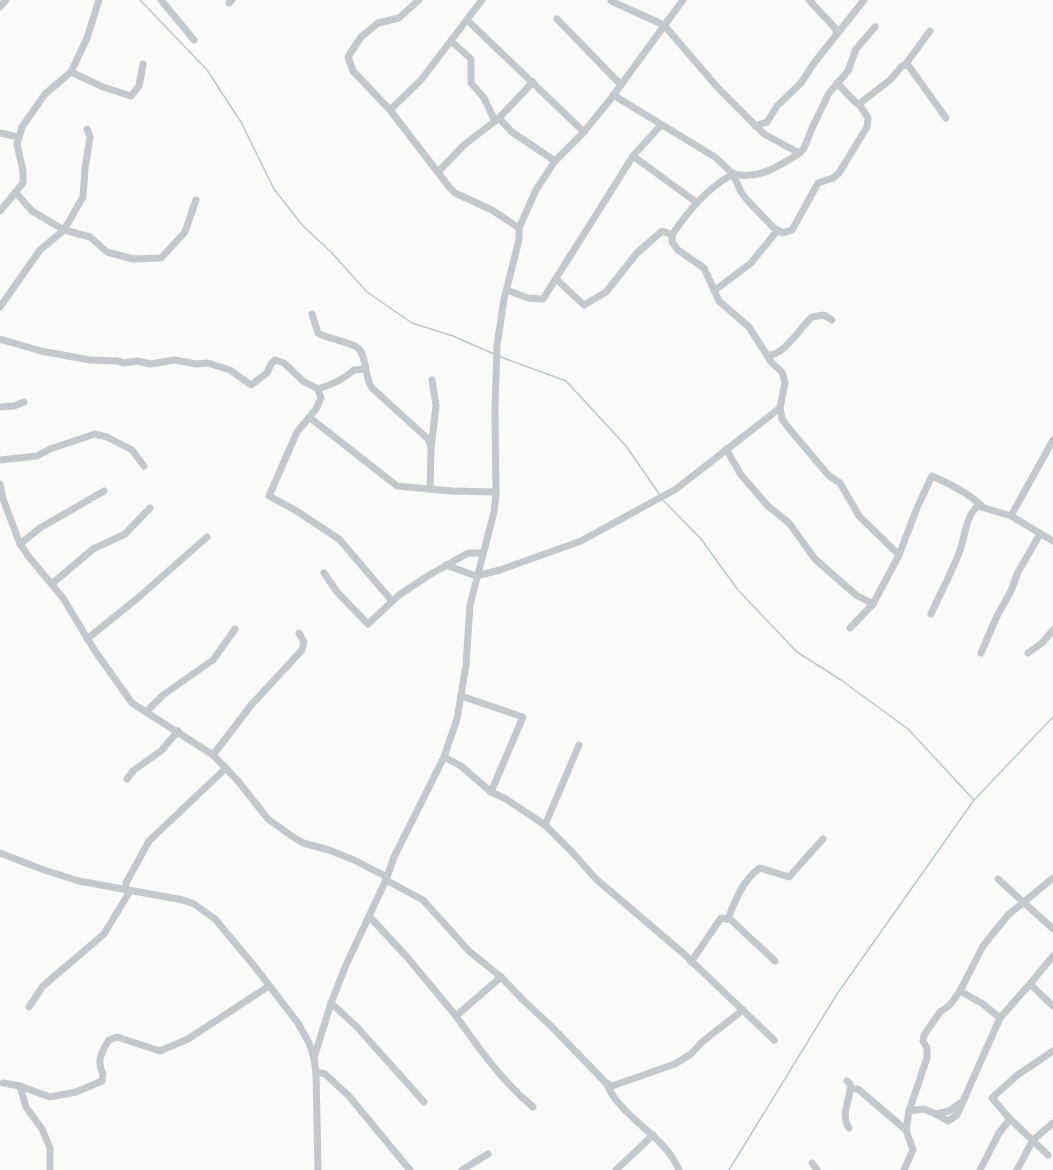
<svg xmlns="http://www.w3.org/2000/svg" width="1053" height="1170" font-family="Quicksand,sans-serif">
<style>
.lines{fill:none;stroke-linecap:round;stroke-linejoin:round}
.stream{stroke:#bbc7cb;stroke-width:1.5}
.minor{stroke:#c3c8cc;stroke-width:7}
</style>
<rect width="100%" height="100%" fill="#fafaf8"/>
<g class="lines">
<g class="stream">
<polyline points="140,0 207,70 241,122 274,189 303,226 331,252 367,292 412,323 453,336 494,354"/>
<polyline points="498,356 566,381 626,446 660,495"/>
<polyline points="662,499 701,539 738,590 797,652 841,680 908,729 974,800"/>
<polyline points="729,1170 837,994 974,800 1053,717"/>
</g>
<g class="minor">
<polyline points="161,0 194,40"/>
<polyline points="419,0 399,18 378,23 361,37 348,57 353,71 390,110 450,188 455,193 492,210 519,228"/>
<polyline points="611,1 664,25 718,88 764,134 799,153"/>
<polyline points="229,3 232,0"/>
<polyline points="0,7 6,0"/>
<polyline points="557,19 621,85"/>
<polyline points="467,20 584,132"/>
<polyline points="837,34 864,0"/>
<polyline points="451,41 471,59 471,83 484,98 495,121"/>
<polyline points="905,65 930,31"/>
<polyline points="71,72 103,87 131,96 139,86 143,64"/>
<polyline points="837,83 856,103 859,104 890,80 902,66 908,65 946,118"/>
<polyline points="613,95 715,157 733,174 741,192 747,200 775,229 783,233 792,230 818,183 833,178 839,173 867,127 868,118 859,104"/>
<polyline points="390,110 421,80 482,0"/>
<polyline points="499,118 512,132 555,161"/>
<polyline points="755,126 767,122 777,106 801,83 814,63 837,34 835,28 809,0"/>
<polyline points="0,133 18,137"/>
<polyline points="633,156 696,202"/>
<polyline points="438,172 464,145 499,118 533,82"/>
<polyline points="16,193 32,211 64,230 90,237 107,252 133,259 161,258 185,232 196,200"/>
<polyline points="0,211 23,183 23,171 17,144 22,127 45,94 71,72 87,38 99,0"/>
<polyline points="556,279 584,305 606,292 637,253 662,231 672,235"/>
<polyline points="507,290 528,298 543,299 633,156 661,125"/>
<polyline points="714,291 751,263 777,231"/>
<polyline points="0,307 40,250 64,230 83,197 85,169 90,137 87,129"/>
<path d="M312,314L318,333C328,339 350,342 358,348C367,356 364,377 372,388L428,439L431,446"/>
<polyline points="0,339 41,351 90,360 118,361 123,363 138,361 150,364 175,360 196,364 208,363 230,370 251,385 267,373 271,364 275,360 284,363 303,381 318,389 321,398 316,409 297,432 269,496 295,510 339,539 392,601"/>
<path d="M767,355C784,357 800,327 812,317L824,315L832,320"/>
<path d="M318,389C331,385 344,379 354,370L365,369"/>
<polyline points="0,407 14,406 24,402"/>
<polyline points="309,417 397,486 451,491 496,492"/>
<polyline points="726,449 741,475 768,506 789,523 815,559 856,595 873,604"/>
<polyline points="0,460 37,456 50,449 95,434 107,437 132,450 144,466"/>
<polyline points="0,484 3,499 20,544 29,557 63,598 95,651 132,703 213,755 238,781 268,819 293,837 303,843 329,850 354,860 387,877"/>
<polyline points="430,489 431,449 436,405 432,380"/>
<polyline points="1011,516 1053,440"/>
<polyline points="20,544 40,528 104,491"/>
<path d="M899,555L917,508L932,476C951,484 968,493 983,507"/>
<polyline points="446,565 476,576 500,570 581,541 676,489 780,408"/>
<polyline points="324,573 337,592 368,624 399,595 431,574 468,553 483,553"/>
<polyline points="53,583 93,549 125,534 150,508"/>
<path d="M931,614C940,594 951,574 959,553C965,539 965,516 978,506L1011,516L1053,541"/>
<path d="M850,628L873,604L899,555L859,516L840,483L829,476L787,426L782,419L780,408L785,382L782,372L772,363L749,327L719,301L704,268L678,250L672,242V235C688,211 707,188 733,174C760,180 778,166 800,153L804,148L813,126L829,93L848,71L856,49L875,27"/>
<polyline points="87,639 139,597 207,537"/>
<polyline points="981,653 997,616 1011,591 1018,572 1040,534"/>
<polyline points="1028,653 1042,643 1053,630"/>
<polyline points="461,696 523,717 491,792"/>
<polyline points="146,712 163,695 213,660 235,629"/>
<polyline points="213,755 252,704 302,650 304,642 299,633"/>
<polyline points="444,757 461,766 491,792 506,799 545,825 572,852 596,879 684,954 774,1040"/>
<polyline points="127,779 134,770 161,751 178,731"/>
<polyline points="545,825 579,745"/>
<polyline points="0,853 44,870 79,881 183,900 194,904 215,919 255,967 298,1023 309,1043 314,1058 316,1072 318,1170"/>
<polyline points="998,879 1053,929"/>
<polyline points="386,880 423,900 469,951 501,977 523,1000 552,1027 606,1083 612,1086 675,1064 691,1054 702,1042 743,1010"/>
<polyline points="125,890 126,883 149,841 226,768"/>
<polyline points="369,916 407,957 456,1016"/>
<path d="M728,919C735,901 743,879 760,868L789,877L823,839"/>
<polyline points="1053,956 1030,984 1053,1006"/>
<polyline points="691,962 721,918 731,920 775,961"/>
<path d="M501,977L456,1016C480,1050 502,1081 533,1107"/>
<polyline points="960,991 983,1004 1000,1018"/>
<polyline points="331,1003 357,1027 424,1102"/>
<polyline points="29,1007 43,986 104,934 130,891"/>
<polyline points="314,1058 331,1003 346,965 386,880 394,857 444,757 457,719 466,665 470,605 494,512 496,494 495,409 497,346 504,299 519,240 519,228 536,190 555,161 582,134 610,100 683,0"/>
<polyline points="316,1072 325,1074 348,1095 410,1170"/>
<path d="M847,1081L850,1084C852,1099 839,1113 849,1128"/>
<path d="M3,1083L20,1086L50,1097L76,1092L102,1081L103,1074C96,1061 102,1051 109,1040L117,1037L160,1051L188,1039L269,986"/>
<path d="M606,1083C609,1089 612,1095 616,1100C635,1125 666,1139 679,1170"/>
<polyline points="20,1086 26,1107 42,1129 50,1148 50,1170"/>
<polyline points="851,1089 858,1089 906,1130"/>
<polyline points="909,1111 924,1109 936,1114 949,1111 962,1102"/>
<polyline points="936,1114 948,1121 957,1115 1000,1018 1030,984"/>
<polyline points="1010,1119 992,1098 1016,1076 1053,1051"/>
<polyline points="812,1163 817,1170"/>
<polyline points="462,1170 488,1154"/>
<polyline points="616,1170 653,1135"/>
<polyline points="904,1170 913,1150 906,1130 909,1111 927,1058 927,1048 923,1041 924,1035 940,1012 950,1005 960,991 983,946 1008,915 1053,878"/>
<polyline points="980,1170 999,1133 1010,1119 1048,1155"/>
<polyline points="1017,1170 1033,1140 1053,1123"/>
</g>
</g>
</svg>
